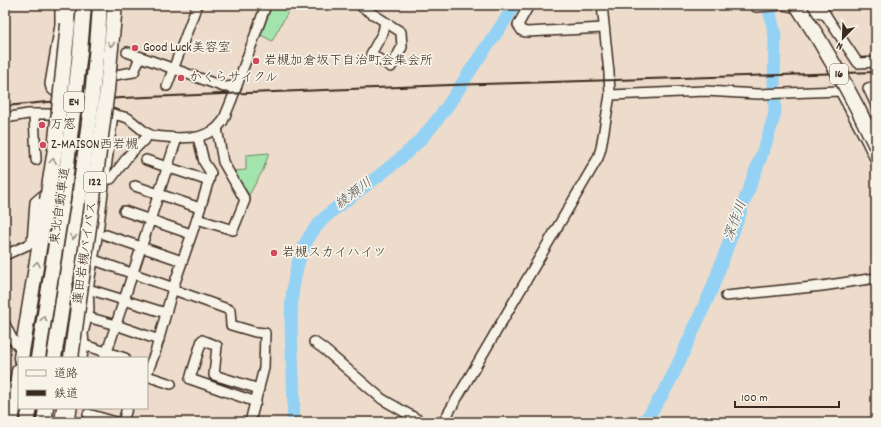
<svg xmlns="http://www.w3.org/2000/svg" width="881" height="427" font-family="Dekko,'Klee One',sans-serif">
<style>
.green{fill:#a3e4ad;stroke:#6f8766}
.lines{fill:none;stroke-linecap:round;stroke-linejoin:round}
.river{stroke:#93d2f4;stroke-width:13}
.minor-casing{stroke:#3b2a1e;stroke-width:12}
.highway-casing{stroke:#3b2a1e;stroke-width:17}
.minor{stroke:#f7f3e8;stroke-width:9}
.highway{stroke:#f7f3e8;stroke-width:14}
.rail{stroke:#3b2a1e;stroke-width:2}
.highway-bridge-casing{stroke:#3b2a1e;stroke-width:17;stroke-linecap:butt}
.highway-bridge{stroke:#f7f3e8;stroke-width:14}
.oneway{stroke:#998e83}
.poi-dot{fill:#d1495b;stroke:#f7f3e8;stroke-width:1.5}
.labels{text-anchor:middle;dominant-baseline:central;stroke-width:3.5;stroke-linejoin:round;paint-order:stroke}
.shield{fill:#f7f3e8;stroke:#73665b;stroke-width:1}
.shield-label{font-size:12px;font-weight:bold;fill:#3b2a1e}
.poi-label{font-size:13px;fill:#3b2a1e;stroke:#f7f3e8;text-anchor:start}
.street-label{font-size:13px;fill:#3b2a1e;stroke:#f7f3e8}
.water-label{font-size:14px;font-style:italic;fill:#515454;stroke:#f7f3e8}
</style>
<rect width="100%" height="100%" fill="#eddccc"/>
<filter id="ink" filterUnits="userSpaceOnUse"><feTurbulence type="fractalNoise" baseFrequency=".025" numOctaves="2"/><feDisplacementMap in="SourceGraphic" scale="8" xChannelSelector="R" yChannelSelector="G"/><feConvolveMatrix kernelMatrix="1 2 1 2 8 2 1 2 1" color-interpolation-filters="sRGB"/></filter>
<g filter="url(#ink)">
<g class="green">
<polygon points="272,5 276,5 288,12 272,41 261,35"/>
<polygon points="269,153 263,170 249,195 234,171 246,170 246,155"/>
</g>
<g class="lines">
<g class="river">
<path d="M293,422C297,368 282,306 301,254C312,222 336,208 361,189C380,175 398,162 415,145C429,132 440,116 451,101C459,89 466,77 474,65C487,45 503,26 514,5"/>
<polyline points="643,422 650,414 665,390 674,373 711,291 766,143 775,113 774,88 775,36 770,13 771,5"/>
</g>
<g class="minor-casing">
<g id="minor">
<polyline points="60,5 60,25 50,84 51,88 54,91 121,74 134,72 140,57"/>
<polyline points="364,5 362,7 401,32 402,47 391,67 371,54 383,32 385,22"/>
<polyline points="529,5 518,25 522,31 527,32 604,28"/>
<polyline points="756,5 756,7 784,5 826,15"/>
<polyline points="819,5 858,63 876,62"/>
<polyline points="127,52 224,87 236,86"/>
<polyline points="167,86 197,5"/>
<polyline points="876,87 868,88 876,105"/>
<polyline points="610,95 705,91 758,94 840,91 867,142 876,161"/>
<polyline points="34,114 36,160"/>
<polyline points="5,118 28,114 113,114 128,118 145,132 153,136 177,138 198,137 211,132 217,128 223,121 232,99 266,5"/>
<polyline points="146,160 209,181"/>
<polyline points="104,179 111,179 129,155 149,135"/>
<polyline points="135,186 200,208"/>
<polyline points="124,211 191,234"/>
<polyline points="197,219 233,230 245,200 223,162 217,128"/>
<polyline points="106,235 182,261"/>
<polyline points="5,255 32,243 35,202 42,196"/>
<polyline points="97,261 168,286 177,291 230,310 231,325 255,332 265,333 264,368 250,422"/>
<polyline points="88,289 166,313"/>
<polyline points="726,296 822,286 876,278"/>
<polyline points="87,317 116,325 159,340"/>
<path d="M5,324C10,335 13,343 22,350"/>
<polyline points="314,342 325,350 382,399 422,422"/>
<polyline points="84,345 125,358"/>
<polyline points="82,358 84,345 83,333 89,310 88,289 98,232 113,114"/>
<polyline points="105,358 177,138"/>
<polyline points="147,373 155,353 173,288 197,219 211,173 204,162 198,137"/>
<polyline points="147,376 171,384"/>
<polyline points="5,390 17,384"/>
<polyline points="256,402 190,379 202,340 217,346 214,375 259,389"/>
<polyline points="88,414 116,422"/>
<polyline points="70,422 72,408"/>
<polyline points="123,422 127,408"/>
<polyline points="443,422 598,158 601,148 610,95 609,73 602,5"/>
</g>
</g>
<g class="highway-casing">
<g id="highway">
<polyline points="68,24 70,5"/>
<polyline points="21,358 47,200"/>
<polyline points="38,358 63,199"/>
<polyline points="54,358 79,198"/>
<polyline points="11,422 19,371"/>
<polyline points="27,422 30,408"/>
<polyline points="44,422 46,408"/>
<polyline points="62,422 64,408"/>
</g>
</g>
<use href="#minor" class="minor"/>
<use href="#highway" class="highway"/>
<polyline class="rail" points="5,106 47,102 122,98 450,85 876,72"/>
<g class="highway-bridge-casing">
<g id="highway-bridge">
<path d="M797,5C827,50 853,97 876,146"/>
<path d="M79,198C88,134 96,70 100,5"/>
<polyline points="63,199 80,52 84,5"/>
<polyline points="47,200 55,149 68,24"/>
<polyline points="71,358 93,198 107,90 115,5"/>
</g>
</g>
<use href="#highway-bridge" class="highway-bridge"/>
</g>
<defs><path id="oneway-chevron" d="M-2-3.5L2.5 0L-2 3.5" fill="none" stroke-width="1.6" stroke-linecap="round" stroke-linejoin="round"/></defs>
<g class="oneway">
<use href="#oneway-chevron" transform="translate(111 44) rotate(96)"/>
<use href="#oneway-chevron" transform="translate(53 161) rotate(-82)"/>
<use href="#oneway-chevron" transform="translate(73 237) rotate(99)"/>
<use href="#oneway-chevron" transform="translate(37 264) rotate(-81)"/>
<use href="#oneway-chevron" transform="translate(44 319) rotate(-81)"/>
</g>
</g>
<g class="poi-dot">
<circle cx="135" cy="48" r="4"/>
<circle cx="256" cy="61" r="4"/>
<circle cx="181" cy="78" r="4"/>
<circle cx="42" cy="125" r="4"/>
<circle cx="43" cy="145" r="4"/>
<circle cx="274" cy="253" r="4"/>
</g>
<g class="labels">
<g class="shield">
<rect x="830" y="64" width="18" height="20" rx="3"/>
<rect x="64" y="92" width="20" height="20" rx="3"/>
<rect x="84" y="172" width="22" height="20" rx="3"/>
</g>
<g class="shield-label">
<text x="839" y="74">16</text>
<text x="74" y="102">E4</text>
<text x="95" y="182">122</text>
</g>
<g class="poi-label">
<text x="143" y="48">Good Luck美容室</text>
<text x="264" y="61">岩槻加倉坂下自治町会集会所</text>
<text x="189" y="78">かくらサイクル</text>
<text x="50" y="125">万窓</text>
<text x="51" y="145">Z-MAISON西岩槻</text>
<text x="282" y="253">岩槻スカイハイツ</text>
</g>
<g class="street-label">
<text transform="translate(61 206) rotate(-82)">東北自動車道</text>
<text transform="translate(86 253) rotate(-82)">蓮田岩槻バイパス</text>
</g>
<g class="water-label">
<text transform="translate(354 194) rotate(-37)">綾瀬川</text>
<text transform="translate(736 221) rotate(-70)">深作川</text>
</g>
</g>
<rect width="881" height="427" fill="none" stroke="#f7f3e8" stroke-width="20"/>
<rect x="10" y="10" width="861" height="407" fill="none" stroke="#3b2a1e" stroke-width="1.5" filter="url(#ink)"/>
<rect x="18" y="357" width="130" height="52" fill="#f7f3e8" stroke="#aca397"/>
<rect x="26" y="370" width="20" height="6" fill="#f7f3e8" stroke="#aca397"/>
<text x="54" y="377" font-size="12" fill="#3b2a1e">道路</text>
<rect x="26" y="390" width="20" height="6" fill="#3b2a1e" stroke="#aca397"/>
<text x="54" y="397" font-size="12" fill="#3b2a1e">鉄道</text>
<g transform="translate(843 38) rotate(203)" stroke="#f7f3e8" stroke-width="3" paint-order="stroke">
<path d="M0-3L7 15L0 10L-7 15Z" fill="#3b2a1e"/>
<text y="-6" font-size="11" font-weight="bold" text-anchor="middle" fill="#3b2a1e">N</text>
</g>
<path d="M735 401v6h104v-6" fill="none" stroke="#3b2a1e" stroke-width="2"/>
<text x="741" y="401" font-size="12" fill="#3b2a1e" stroke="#f7f3e8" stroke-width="3" paint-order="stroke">100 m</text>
</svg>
